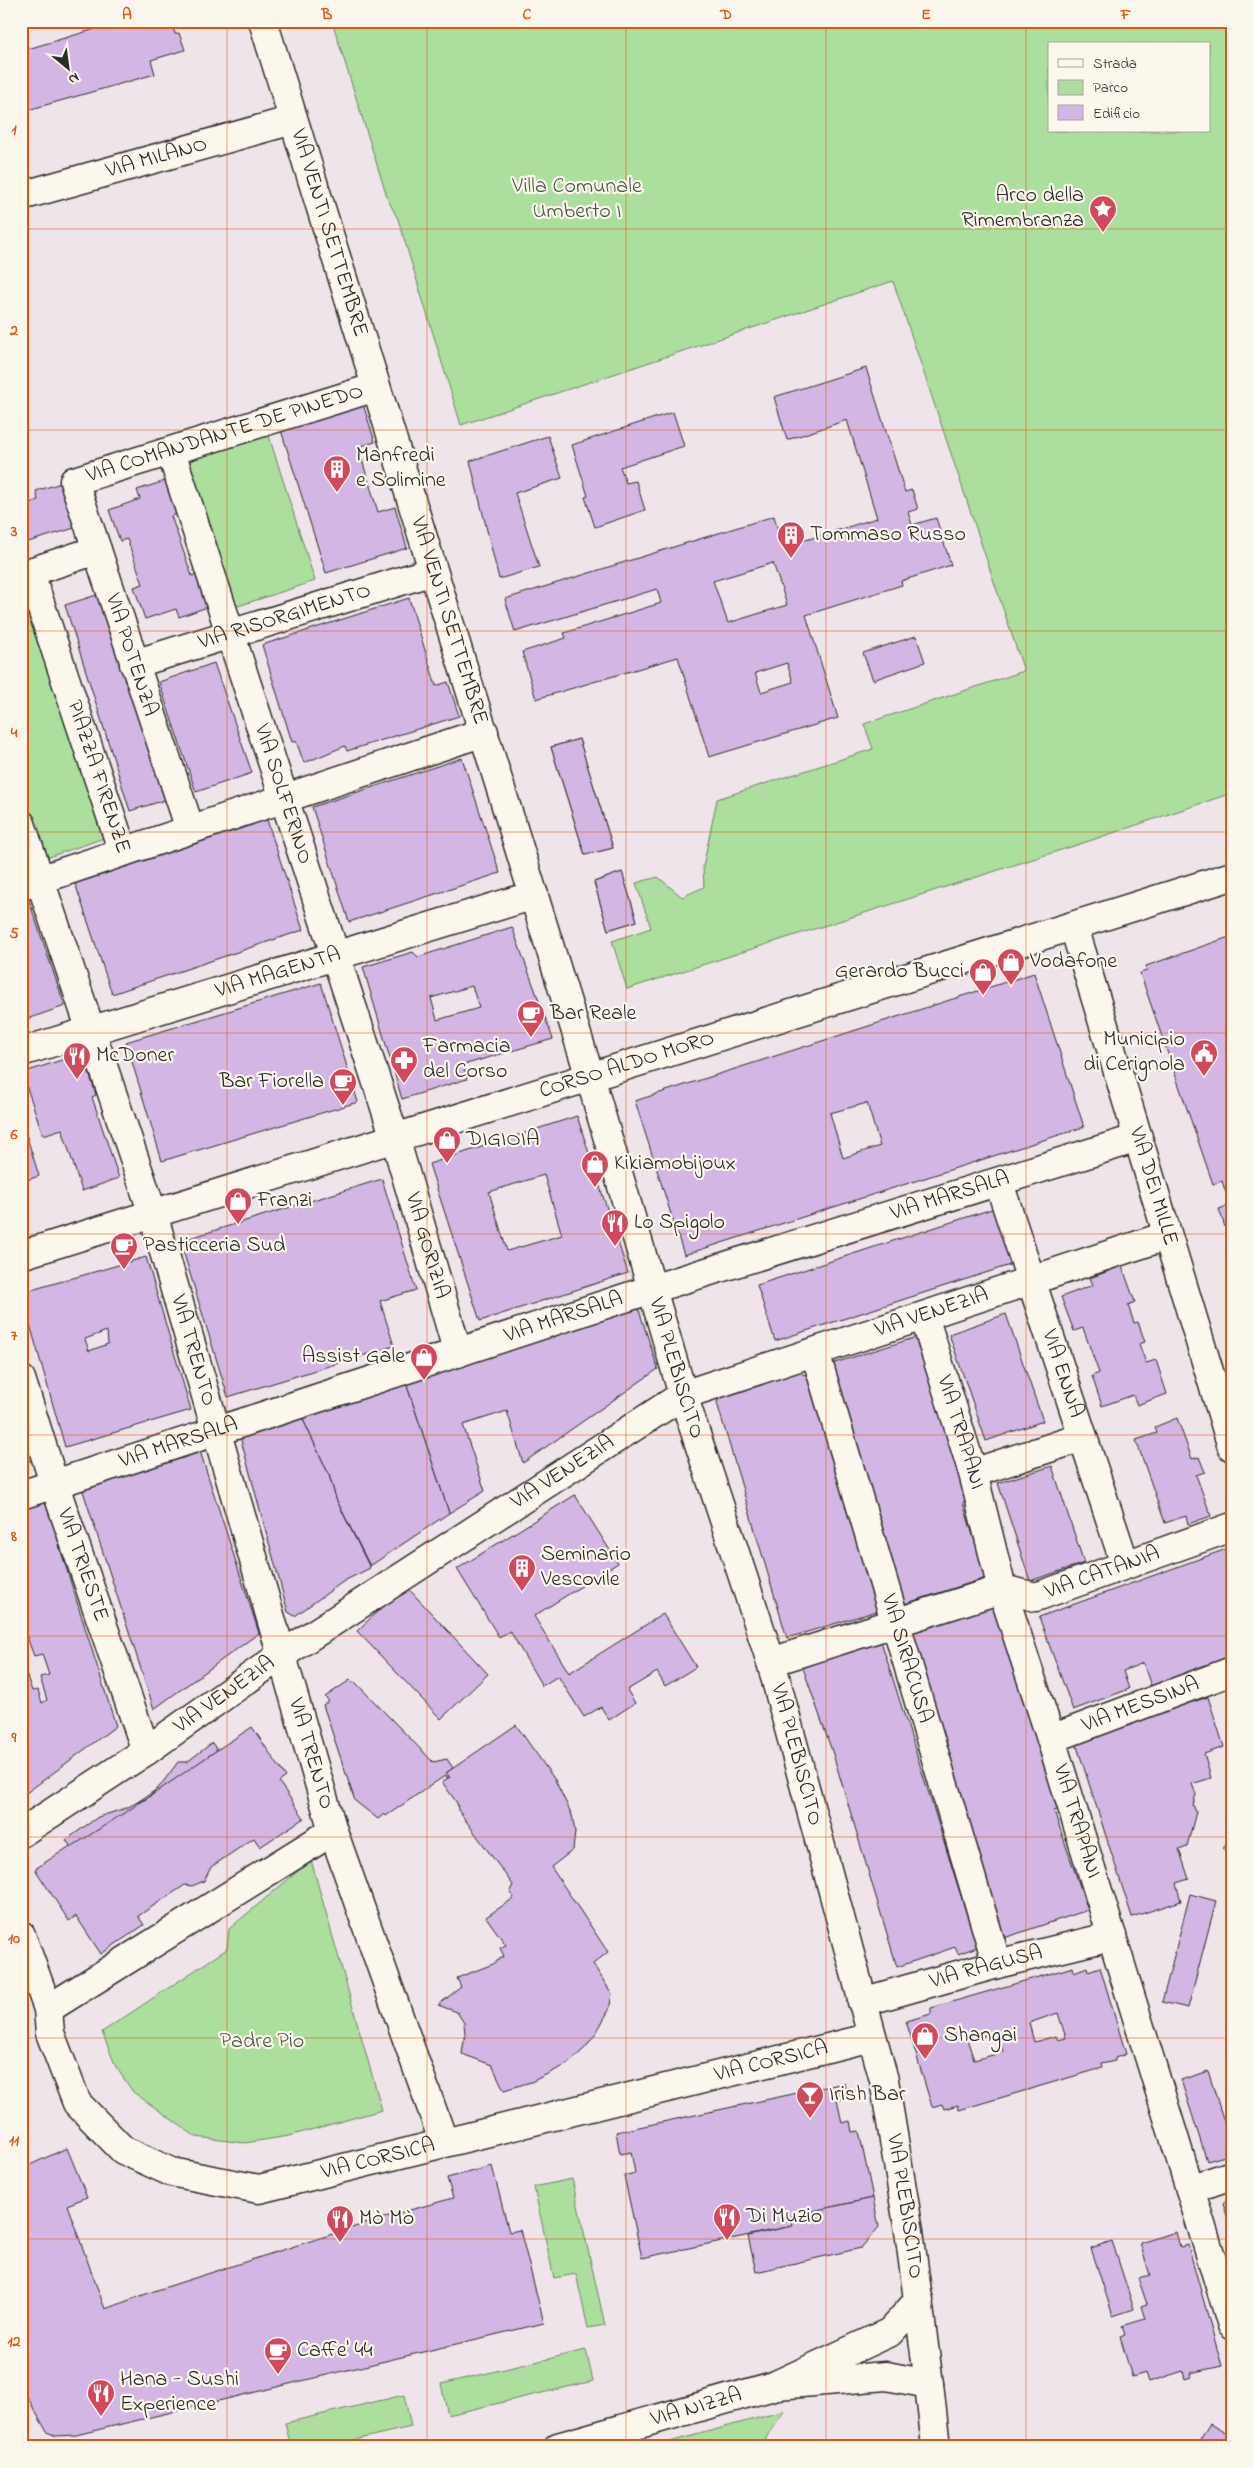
<svg xmlns="http://www.w3.org/2000/svg" width="1253" height="2468" font-family="'Indie Flower',sans-serif">
<style>
.green{fill:#acde9e;stroke:#6c8464;fill-rule:evenodd}
.building{fill:#d3b6e4;stroke:#2b2b2b;fill-rule:evenodd}
.lines{fill:none;stroke-linecap:round;stroke-linejoin:round}
.minor-casing{stroke:#2b2b2b;stroke-width:31}
.major-casing{stroke:#2b2b2b;stroke-width:31}
.minor{stroke:#fbf7ec;stroke-width:28}
.major{stroke:#fbf7ec;stroke-width:28}
.grid{fill:none;stroke:#df570e;stroke-width:1;stroke-opacity:0.55}
.labels{text-anchor:middle;dominant-baseline:central;stroke-width:4.5;stroke-linejoin:round;paint-order:stroke}
.street-label{font-size:22px;fill:#2b2b2b;stroke:#fbf7ec}
.park-label{font-size:22px;fill:#4b5848;stroke:#fbf7ec}
.poi-label{font-size:22px;fill:#2b2b2b;stroke:#fbf7ec;text-anchor:start}
.neatline{fill:none;stroke:#df570e;stroke-width:2}
.grid-label{font-size:16px;text-anchor:middle;font-weight:bold;fill:#df570e}
</style>
<rect width="100%" height="100%" fill="#efe4ea"/>
<filter id="ink" filterUnits="userSpaceOnUse"><feTurbulence type="fractalNoise" baseFrequency=".02" numOctaves="2"/><feDisplacementMap in="SourceGraphic" scale="10" xChannelSelector="R" yChannelSelector="G"/><feConvolveMatrix kernelMatrix="1 2 1 2 8 2 1 2 1" color-interpolation-filters="sRGB"/></filter>
<g filter="url(#ink)">
<g class="green">
<path d="M332,21H1232V793L1083,843L627,989L612,941L651,928L636,883L658,877L682,897L704,887L703,867L717,799L873,749L864,724L1024,671L893,281L461,425L398,219L388,200ZM1049,44H1209V131H1049Z"/>
<polygon points="267,430 315,581 235,607 186,455"/>
<polygon points="21,596 23,596 107,837 46,858 21,788"/>
<polygon points="311,1860 382,2110 289,2136 245,2143 196,2137 133,2092 116,2067 102,2032 227,1949 229,1929"/>
<polygon points="572,2179 605,2325 588,2328 576,2274 554,2278 534,2187"/>
<polygon points="586,2350 593,2381 448,2415 441,2384"/>
<polygon points="404,2395 411,2427 324,2447 291,2447 285,2423"/>
<polygon points="784,2411 760,2447 651,2447"/>
</g>
<g class="building">
<polygon points="122,21 171,21 175,34 179,33 185,50 151,60 155,74 21,112 21,51"/>
<path d="M866,368L905,492L912,490L918,509L908,512L912,525L936,518L951,565L901,581L902,585L806,615L838,718L709,757L678,657L536,699L522,652L566,638L564,633L661,603L657,589L515,632L505,599L774,516L783,547L877,518L847,420L787,440L774,397ZM773,563L787,605L728,623L713,581ZM787,663L793,682L761,692L755,673Z"/>
<polygon points="362,401 375,442 358,447 378,512 395,507 407,548 326,573 280,427"/>
<polygon points="673,412 684,446 620,467 626,483 636,481 645,510 595,527 585,497 588,496 572,445"/>
<polygon points="548,436 562,478 515,493 539,567 499,579 470,461"/>
<polygon points="168,480 180,513 171,516 192,576 199,573 210,606 179,617 176,609 145,619 134,587 143,584 127,539 120,541 109,510 140,499 137,490"/>
<polygon points="64,482 78,527 21,544 21,506 38,500 36,491"/>
<polygon points="103,593 168,799 130,811 65,605"/>
<polygon points="409,598 436,686 448,682 459,716 347,751 345,746 304,763 296,741 292,742 262,645"/>
<polygon points="916,636 925,662 873,680 863,653"/>
<polygon points="214,663 252,773 196,792 159,682"/>
<polygon points="579,739 613,848 585,855 551,747"/>
<polygon points="579,739 613,848 585,855 551,747"/>
<polygon points="462,758 500,873 349,922 312,807"/>
<polygon points="266,817 303,930 112,994 74,880"/>
<polygon points="622,872 637,921 608,930 594,882"/>
<polygon points="622,872 637,921 608,930 594,882"/>
<polygon points="27,895 65,1006 21,1021 21,897"/>
<path d="M512,927L553,1039L463,1065L467,1079L402,1099L363,967L413,952L418,957ZM472,986L479,1008L437,1020L431,998Z"/>
<polygon points="1232,936 1232,1238 1229,1239 1219,1209 1230,1205 1222,1181 1213,1184 1140,973 1147,971 1146,966"/>
<path d="M1034,973L1084,1127L684,1255L635,1101ZM867,1103L880,1146L843,1158L830,1113Z"/>
<polygon points="321,983 358,1102 162,1161 126,1042"/>
<polygon points="83,1053 96,1095 92,1097 119,1178 82,1191 62,1129 43,1135 22,1073"/>
<path d="M577,1116L628,1273L480,1321L429,1164ZM544,1175L562,1235L507,1251L489,1192Z"/>
<polygon points="21,1118 39,1176 21,1182"/>
<polygon points="382,1179 416,1290 380,1301 394,1346 228,1397 180,1241"/>
<polygon points="995,1208 1013,1264 775,1341 757,1285"/>
<path d="M146,1257L191,1410L65,1447L21,1293ZM107,1331L108,1344L89,1351L85,1339Z"/>
<polygon points="1122,1266 1135,1302 1128,1305 1134,1323 1138,1322 1145,1342 1139,1344 1146,1363 1156,1360 1167,1394 1137,1405 1133,1395 1102,1406 1092,1376 1099,1373 1083,1328 1074,1331 1061,1297 1093,1285 1090,1278"/>
<polygon points="637,1304 658,1369 523,1463 507,1411 463,1425 485,1491 449,1513 405,1380"/>
<polygon points="1006,1314 1043,1421 986,1441 949,1334"/>
<polygon points="917,1337 969,1501 963,1503 986,1578 904,1604 828,1365"/>
<polygon points="799,1372 807,1376 877,1611 787,1638 717,1403 720,1396"/>
<polygon points="405,1380 449,1513 370,1566 336,1499 329,1475 299,1411"/>
<polygon points="299,1411 329,1475 336,1499 370,1568 344,1581 295,1616 288,1612 239,1433"/>
<polygon points="1177,1418 1192,1459 1199,1457 1205,1472 1196,1475 1211,1516 1188,1524 1186,1516 1165,1523 1136,1440 1157,1433 1155,1427"/>
<polygon points="21,1422 33,1460 21,1464"/>
<polygon points="198,1445 259,1633 154,1709 81,1485"/>
<polygon points="1052,1466 1084,1563 1030,1581 998,1483"/>
<polygon points="46,1493 64,1544 59,1545 116,1726 21,1797 21,1659 32,1691 38,1690 42,1703 47,1700 40,1677 49,1675 42,1654 34,1656 21,1621 21,1502"/>
<polygon points="575,1495 618,1563 534,1616 569,1673 663,1614 696,1667 665,1686 657,1672 627,1690 635,1703 609,1720 601,1707 584,1717 558,1676 542,1686 510,1631 499,1637 457,1569"/>
<polygon points="1232,1547 1232,1656 1151,1686 1143,1663 1123,1671 1129,1689 1073,1710 1039,1617"/>
<polygon points="405,1585 488,1674 441,1719 357,1631"/>
<polygon points="996,1604 1015,1659 1010,1661 1061,1809 1054,1811 1088,1910 1004,1938 911,1633"/>
<polygon points="881,1641 977,1947 958,1954 955,1947 897,1967 833,1754 803,1668"/>
<polygon points="350,1680 353,1683 355,1682 433,1762 447,1759 453,1768 446,1773 450,1777 447,1778 446,1775 386,1816 384,1814 378,1819 355,1801 323,1705 329,1701 325,1697"/>
<polygon points="1208,1697 1224,1747 1204,1754 1211,1778 1192,1784 1196,1794 1193,1805 1196,1812 1187,1846 1179,1849 1189,1879 1176,1883 1181,1901 1132,1917 1075,1740"/>
<polygon points="516,1725 555,1780 572,1815 575,1832 573,1850 551,1867 608,1952 593,1964 612,1994 609,2010 596,2033 585,2048 568,2064 531,2082 504,2090 492,2065 462,2054 465,2034 464,2023 457,2012 438,2005 461,1987 457,1978 493,1964 504,1956 500,1948 506,1945 486,1917 514,1898 510,1891 513,1885 458,1810 457,1803 442,1782 450,1777 446,1773"/>
<polygon points="252,1727 286,1777 279,1782 304,1818 260,1847 254,1838 211,1867 204,1881 192,1886 185,1885 138,1916 144,1925 101,1954 76,1916 69,1921 35,1869"/>
<polygon points="212,1743 217,1750 149,1797 160,1786 178,1762 187,1762"/>
<polygon points="149,1797 71,1847 66,1840 98,1817 126,1808"/>
<polygon points="1232,1832 1232,1853 1223,1849"/>
<polygon points="1190,1894 1216,1901 1188,2008 1162,2002"/>
<path d="M1073,1967L1074,1972L1087,1967L1088,1971L1100,1967L1126,2054L1115,2058V2061L1101,2064L1102,2068L959,2110L958,2105L944,2109L942,2104L932,2107L906,2021L931,2014V2008ZM1058,2013L1066,2038L1058,2040L1056,2036L1034,2042L1029,2023ZM996,2031L1004,2052L974,2060L966,2036L974,2034L975,2039Z"/>
<polygon points="1232,1998 1232,2012 1227,1999"/>
<polygon points="21,2005 26,2017 21,2024"/>
<polygon points="1208,2071 1227,2131 1232,2129 1232,2154 1207,2161 1181,2080"/>
<polygon points="844,2083 847,2097 837,2100 842,2123 850,2121 852,2132 859,2131 873,2198 790,2216 792,2226 642,2258 624,2176 635,2173 631,2152 620,2154 616,2132"/>
<polygon points="67,2148 87,2197 67,2205 105,2309 157,2290 392,2215 453,2198 447,2178 492,2166 509,2232 520,2230 544,2323 76,2435 56,2436 47,2432 21,2386 21,2169"/>
<polygon points="1229,2197 1232,2197 1232,2232 1223,2203"/>
<polygon points="873,2198 879,2227 861,2248 756,2272 748,2236 792,2226 790,2216"/>
<polygon points="1176,2232 1180,2247 1188,2245 1222,2366 1190,2373 1191,2377 1185,2379 1183,2371 1149,2382 1146,2373 1132,2377 1120,2337 1125,2335 1122,2326 1145,2319 1141,2306 1147,2304 1138,2278 1150,2275 1140,2243"/>
<polygon points="1112,2241 1134,2309 1113,2316 1091,2248"/>
<polygon points="1210,2423 1232,2436 1232,2447 1196,2447"/>
</g>
<g class="lines">
<g class="minor-casing">
<g id="minor">
<path id="s1" d="M263,21L590,1077L683,1395L771,1662L884,2080L909,2231L929,2384"/>
<path id="s2" d="M21,196L293,120"/>
<path id="s3" d="M171,452L395,1138L458,1353"/>
<path id="s4" d="M30,573L123,852"/>
<polyline points="21,575 97,550"/>
<path id="s5" d="M134,664L433,571"/>
<path id="s6" d="M21,824L153,1214L333,1831L444,2143"/>
<path id="s7" d="M190,829L74,481L376,387"/>
<polyline points="21,886 484,732"/>
<path id="s8" d="M1074,927L1232,1447"/>
<path id="s9" d="M21,1052L534,895"/>
<path id="s10" d="M999,1183L1125,1564"/>
<path id="s11" d="M21,1255L1232,876"/>
<path id="s12" d="M924,1316L973,1473L1002,1589L1051,1739L1232,2325"/>
<path id="s13" d="M815,1352L997,1964"/>
<path id="s14" d="M21,1379L54,1483L146,1751"/>
<polyline points="973,1473 1083,1437"/>
<path id="s15" d="M21,1495L652,1289L1138,1138"/>
<path id="s16" d="M771,1662L1002,1589L1036,1597L1232,1527"/>
<path id="s17" d="M1051,1739L1232,1671"/>
<path id="s18" d="M21,1833L146,1751L280,1656L683,1395L1166,1236"/>
<path id="s19" d="M21,1935L48,2009L50,2033L77,2103L123,2150L171,2172L259,2189L872,2037"/>
<path id="s20" d="M862,2002L997,1964L1112,1936"/>
<polyline points="48,2009 333,1831"/>
<polyline points="1190,2189 1232,2175"/>
<polyline points="778,2384 890,2332 919,2300"/>
</g>
</g>
<g class="major-casing">
<g id="major">
<path id="s21" d="M558,2447L777,2385L886,2376L929,2384L936,2447"/>
</g>
</g>
<use href="#minor" class="minor"/>
<use href="#major" class="major"/>
</g>
</g>
<path class="grid" d="M227,21V2447M427,21V2447M626,21V2447M826,21V2447M1026,21V2447M21,229H1232M21,430H1232M21,631H1232M21,832H1232M21,1033H1232M21,1234H1232M21,1435H1232M21,1636H1232M21,1837H1232M21,2038H1232M21,2239H1232"/>
<defs>
<g id="sight-pin" transform="scale(1.4375)"><path d="M0 17L-7.5 6A9.5 9.5 0 1 1 7.5 6Z" fill="#d1495b" stroke="#fbf7ec"/><path d="M0-6L1.8-2.2L6-1.7L2.9 1.2L3.7 5.4L0 3.3L-3.7 5.4L-2.9 1.2L-6-1.7L-1.8-2.2Z" fill="#fff"/></g>
<g id="building-pin" transform="scale(1.4375)"><path d="M0 17L-7.5 6A9.5 9.5 0 1 1 7.5 6Z" fill="#d1495b" stroke="#fbf7ec"/><path d="M-4-6H4V6H1V3H-1V6H-4ZM-2.5-4.3h1.7v1.8h-1.7ZM.8-4.3h1.7v1.8H.8ZM-2.5-1h1.7V.8h-1.7ZM.8-1h1.7V.8H.8Z" fill="#fff"/></g>
<g id="shop-pin" transform="scale(1.4375)"><path d="M0 17L-7.5 6A9.5 9.5 0 1 1 7.5 6Z" fill="#d1495b" stroke="#fbf7ec"/><path d="M-5-2.5h2.3a2.7 3.5 0 0 1 5.4 0H5L5.5 6h-11ZM-1.5-2.5h3a1.5 2.3 0 0 0-3 0Z" fill="#fff"/></g>
<g id="cafe-pin" transform="scale(1.4375)"><path d="M0 17L-7.5 6A9.5 9.5 0 1 1 7.5 6Z" fill="#d1495b" stroke="#fbf7ec"/><path d="M-5.5-4.5H6V0H3Q3 3.5 0 3.5H-2.5Q-5.5 3.5-5.5 0ZM3-3.2v2h1.7v-2ZM-6 4.5H4V6H-6Z" fill="#fff"/></g>
<g id="civic-pin" transform="scale(1.4375)"><path d="M0 17L-7.5 6A9.5 9.5 0 1 1 7.5 6Z" fill="#d1495b" stroke="#fbf7ec"/><path d="M-.6-6.5H3V-4.5H.6V-3L4-1V1h2V6H-6V1h2V-1L-.6-3ZM-1.2 2.5V6h2.4V2.5Z" fill="#fff"/></g>
<g id="restaurant-pin" transform="scale(1.4375)"><path d="M0 17L-7.5 6A9.5 9.5 0 1 1 7.5 6Z" fill="#d1495b" stroke="#fbf7ec"/><path d="M-5-6h1v4h1v-4h1v4h1v-4h1v5L-1.5 .5V6h-2V.5L-5-1ZM5-6V6H3V1.5H1.5Q1.5-4 5-6Z" fill="#fff"/></g>
<g id="pharmacy-pin" transform="scale(1.4375)"><path d="M0 17L-7.5 6A9.5 9.5 0 1 1 7.5 6Z" fill="#d1495b" stroke="#fbf7ec"/><path d="M-2-6h4v4h4v4h-4v4h-4v-4h-4v-4h4Z" fill="#fff"/></g>
<g id="bar-pin" transform="scale(1.4375)"><path d="M0 17L-7.5 6A9.5 9.5 0 1 1 7.5 6Z" fill="#d1495b" stroke="#fbf7ec"/><path d="M-6-5H6L.8 .8V4.5H3.5V6h-7V4.5H-.8V.8Z" fill="#fff"/></g>
</defs>
<g fill-rule="evenodd">
<use href="#sight-pin" x="1103" y="209"/>
<use href="#building-pin" x="337" y="469"/>
<use href="#building-pin" x="791" y="535"/>
<use href="#shop-pin" x="1011" y="962"/>
<use href="#shop-pin" x="983" y="972"/>
<use href="#cafe-pin" x="531" y="1014"/>
<use href="#civic-pin" x="1204" y="1053"/>
<use href="#restaurant-pin" x="77" y="1056"/>
<use href="#pharmacy-pin" x="404" y="1060"/>
<use href="#cafe-pin" x="343" y="1082"/>
<use href="#shop-pin" x="447" y="1140"/>
<use href="#shop-pin" x="595" y="1164"/>
<use href="#shop-pin" x="238" y="1201"/>
<use href="#restaurant-pin" x="615" y="1223"/>
<use href="#cafe-pin" x="124" y="1246"/>
<use href="#shop-pin" x="424" y="1357"/>
<use href="#building-pin" x="522" y="1568"/>
<use href="#shop-pin" x="925" y="2036"/>
<use href="#bar-pin" x="810" y="2095"/>
<use href="#restaurant-pin" x="727" y="2217"/>
<use href="#restaurant-pin" x="340" y="2219"/>
<use href="#cafe-pin" x="278" y="2351"/>
<use href="#restaurant-pin" x="101" y="2393"/>
</g>
<g class="labels">
<g class="street-label">
<text stroke="none"><textPath href="#s2" startOffset="141">VIA MILANO</textPath></text>
<text stroke="none"><textPath href="#s1" startOffset="222">VIA VENTI SETTEMBRE</textPath></text>
<text stroke="none"><textPath href="#s7" startOffset="525">VIA COMANDANTE DE PINEDO</textPath></text>
<text stroke="none"><textPath href="#s5" startOffset="158">VIA RISORGIMENTO</textPath></text>
<text stroke="none"><textPath href="#s1" startOffset="628">VIA VENTI SETTEMBRE</textPath></text>
<text transform="translate(131 655) rotate(72)">VIA POTENZA</text>
<text stroke="none"><textPath href="#s4" startOffset="215">PIAZZA FIRENZE</textPath></text>
<text stroke="none"><textPath href="#s3" startOffset="360">VIA SOLFERINO</textPath></text>
<text stroke="none"><textPath href="#s9" startOffset="269">VIA MAGENTA</textPath></text>
<text stroke="none"><textPath href="#s11" startOffset="635">CORSO ALDO MORO</textPath></text>
<text stroke="none"><textPath href="#s8" startOffset="271">VIA DEI MILLE</textPath></text>
<text stroke="none"><textPath href="#s15" startOffset="976">VIA MARSALA</textPath></text>
<text stroke="none"><textPath href="#s3" startOffset="834">VIA GORIZIA</textPath></text>
<text stroke="none"><textPath href="#s18" startOffset="1056">VIA VENEZIA</textPath></text>
<text stroke="none"><textPath href="#s15" startOffset="571">VIA MARSALA</textPath></text>
<text stroke="none"><textPath href="#s6" startOffset="554">VIA TRENTO</textPath></text>
<text stroke="none"><textPath href="#s1" startOffset="1409">VIA PLEBISCITO</textPath></text>
<text stroke="none"><textPath href="#s10" startOffset="201">VIA ENNA</textPath></text>
<text stroke="none"><textPath href="#s12" startOffset="122">VIA TRAPANI</textPath></text>
<text stroke="none"><textPath href="#s15" startOffset="166">VIA MARSALA</textPath></text>
<text stroke="none"><textPath href="#s18" startOffset="651">VIA VENEZIA</textPath></text>
<text stroke="none"><textPath href="#s14" startOffset="196">VIA TRIESTE</textPath></text>
<text stroke="none"><textPath href="#s16" startOffset="348">VIA CATANIA</textPath></text>
<text stroke="none"><textPath href="#s13" startOffset="320">VIA SIRACUSA</textPath></text>
<text stroke="none"><textPath href="#s18" startOffset="246">VIA VENEZIA</textPath></text>
<text stroke="none"><textPath href="#s17" startOffset="96">VIA MESSINA</textPath></text>
<text stroke="none"><textPath href="#s6" startOffset="974">VIA TRENTO</textPath></text>
<text stroke="none"><textPath href="#s1" startOffset="1814">VIA PLEBISCITO</textPath></text>
<text stroke="none"><textPath href="#s12" startOffset="528">VIA TRAPANI</textPath></text>
<text stroke="none"><textPath href="#s20" startOffset="129">VIA RAGUSA</textPath></text>
<text stroke="none"><textPath href="#s19" startOffset="914">VIA CORSICA</textPath></text>
<text stroke="none"><textPath href="#s19" startOffset="509">VIA CORSICA</textPath></text>
<text stroke="none"><textPath href="#s1" startOffset="2279">VIA PLEBISCITO</textPath></text>
<text stroke="none"><textPath href="#s21" startOffset="144">VIA NIZZA</textPath></text>
</g>
<g class="park-label">
<text x="577" y="187">Villa Comunale<tspan x="577" dy="25">Umberto I</tspan></text>
<text x="262" y="2042">Padre Pio</text>
</g>
<g class="poi-label">
<text x="1084" y="196" text-anchor="end">Arco della<tspan x="1084" dy="25">Rimembranza</tspan></text>
<text x="356" y="456">Manfredi<tspan x="356" dy="25">e Solimine</tspan></text>
<text x="810" y="535">Tommaso Russo</text>
<text x="1030" y="962">Vodafone</text>
<text x="964" y="972" text-anchor="end">Gerardo Bucci</text>
<text x="550" y="1014">Bar Reale</text>
<text x="1185" y="1040" text-anchor="end">Municipio<tspan x="1185" dy="25">di Cerignola</tspan></text>
<text x="423" y="1047">Farmacia<tspan x="423" dy="25">del Corso</tspan></text>
<text x="96" y="1056">McDoner</text>
<text x="324" y="1082" text-anchor="end">Bar Fiorella</text>
<text x="466" y="1140">DIGIOIA</text>
<text x="614" y="1164">Kikiamobijoux</text>
<text x="257" y="1201">Franzi</text>
<text x="634" y="1223">Lo Spigolo</text>
<text x="143" y="1246">Pasticceria Sud</text>
<text x="405" y="1357" text-anchor="end">Assist Gale</text>
<text x="541" y="1555">Seminario<tspan x="541" dy="25">Vescovile</tspan></text>
<text x="944" y="2036">Shangai</text>
<text x="829" y="2095">Irish Bar</text>
<text x="746" y="2217">Di Muzio</text>
<text x="359" y="2219">Mò Mò</text>
<text x="297" y="2351">Caffe' 44</text>
<text x="120" y="2380">Hana - Sushi<tspan x="120" dy="25">Experience</tspan></text>
</g>
</g>
<rect width="1253" height="2468" fill="none" stroke="#fbf7ec" stroke-width="55"/>
<rect x="1048" y="42" width="162" height="90" fill="#fbf7ec" stroke="#a8a59f"/>
<rect x="1058" y="59" width="25" height="8" fill="#fbf7ec" stroke="#a8a59f"/>
<text x="1093" y="68" font-size="15" fill="#2b2b2b">Strada</text>
<rect x="1058" y="80" width="25" height="15" fill="#acde9e" stroke="#a8a59f"/>
<text x="1093" y="92" font-size="15" fill="#2b2b2b">Parco</text>
<rect x="1058" y="105" width="25" height="15" fill="#d3b6e4" stroke="#a8a59f"/>
<text x="1093" y="118" font-size="15" fill="#2b2b2b">Edificio</text>
<g transform="translate(68 68) rotate(151)" stroke="#fbf7ec" stroke-width="4" paint-order="stroke">
<path d="M0-4L9 19L0 12L-9 19Z" fill="#2b2b2b"/>
<text y="-8" font-size="14" font-weight="bold" text-anchor="middle" fill="#2b2b2b">N</text>
</g>
<rect x="28" y="28" width="1198" height="2412" class="neatline"/>
<g class="grid-label">
<text x="127" y="19">A</text>
<text x="327" y="19">B</text>
<text x="527" y="19">C</text>
<text x="726" y="19">D</text>
<text x="926" y="19">E</text>
<text x="1126" y="19">F</text>
<text x="14" y="134">1</text>
<text x="14" y="335">2</text>
<text x="14" y="536">3</text>
<text x="14" y="737">4</text>
<text x="14" y="938">5</text>
<text x="14" y="1139">6</text>
<text x="14" y="1340">7</text>
<text x="14" y="1541">8</text>
<text x="14" y="1742">9</text>
<text x="14" y="1943">10</text>
<text x="14" y="2145">11</text>
<text x="14" y="2346">12</text>
</g>
</svg>
